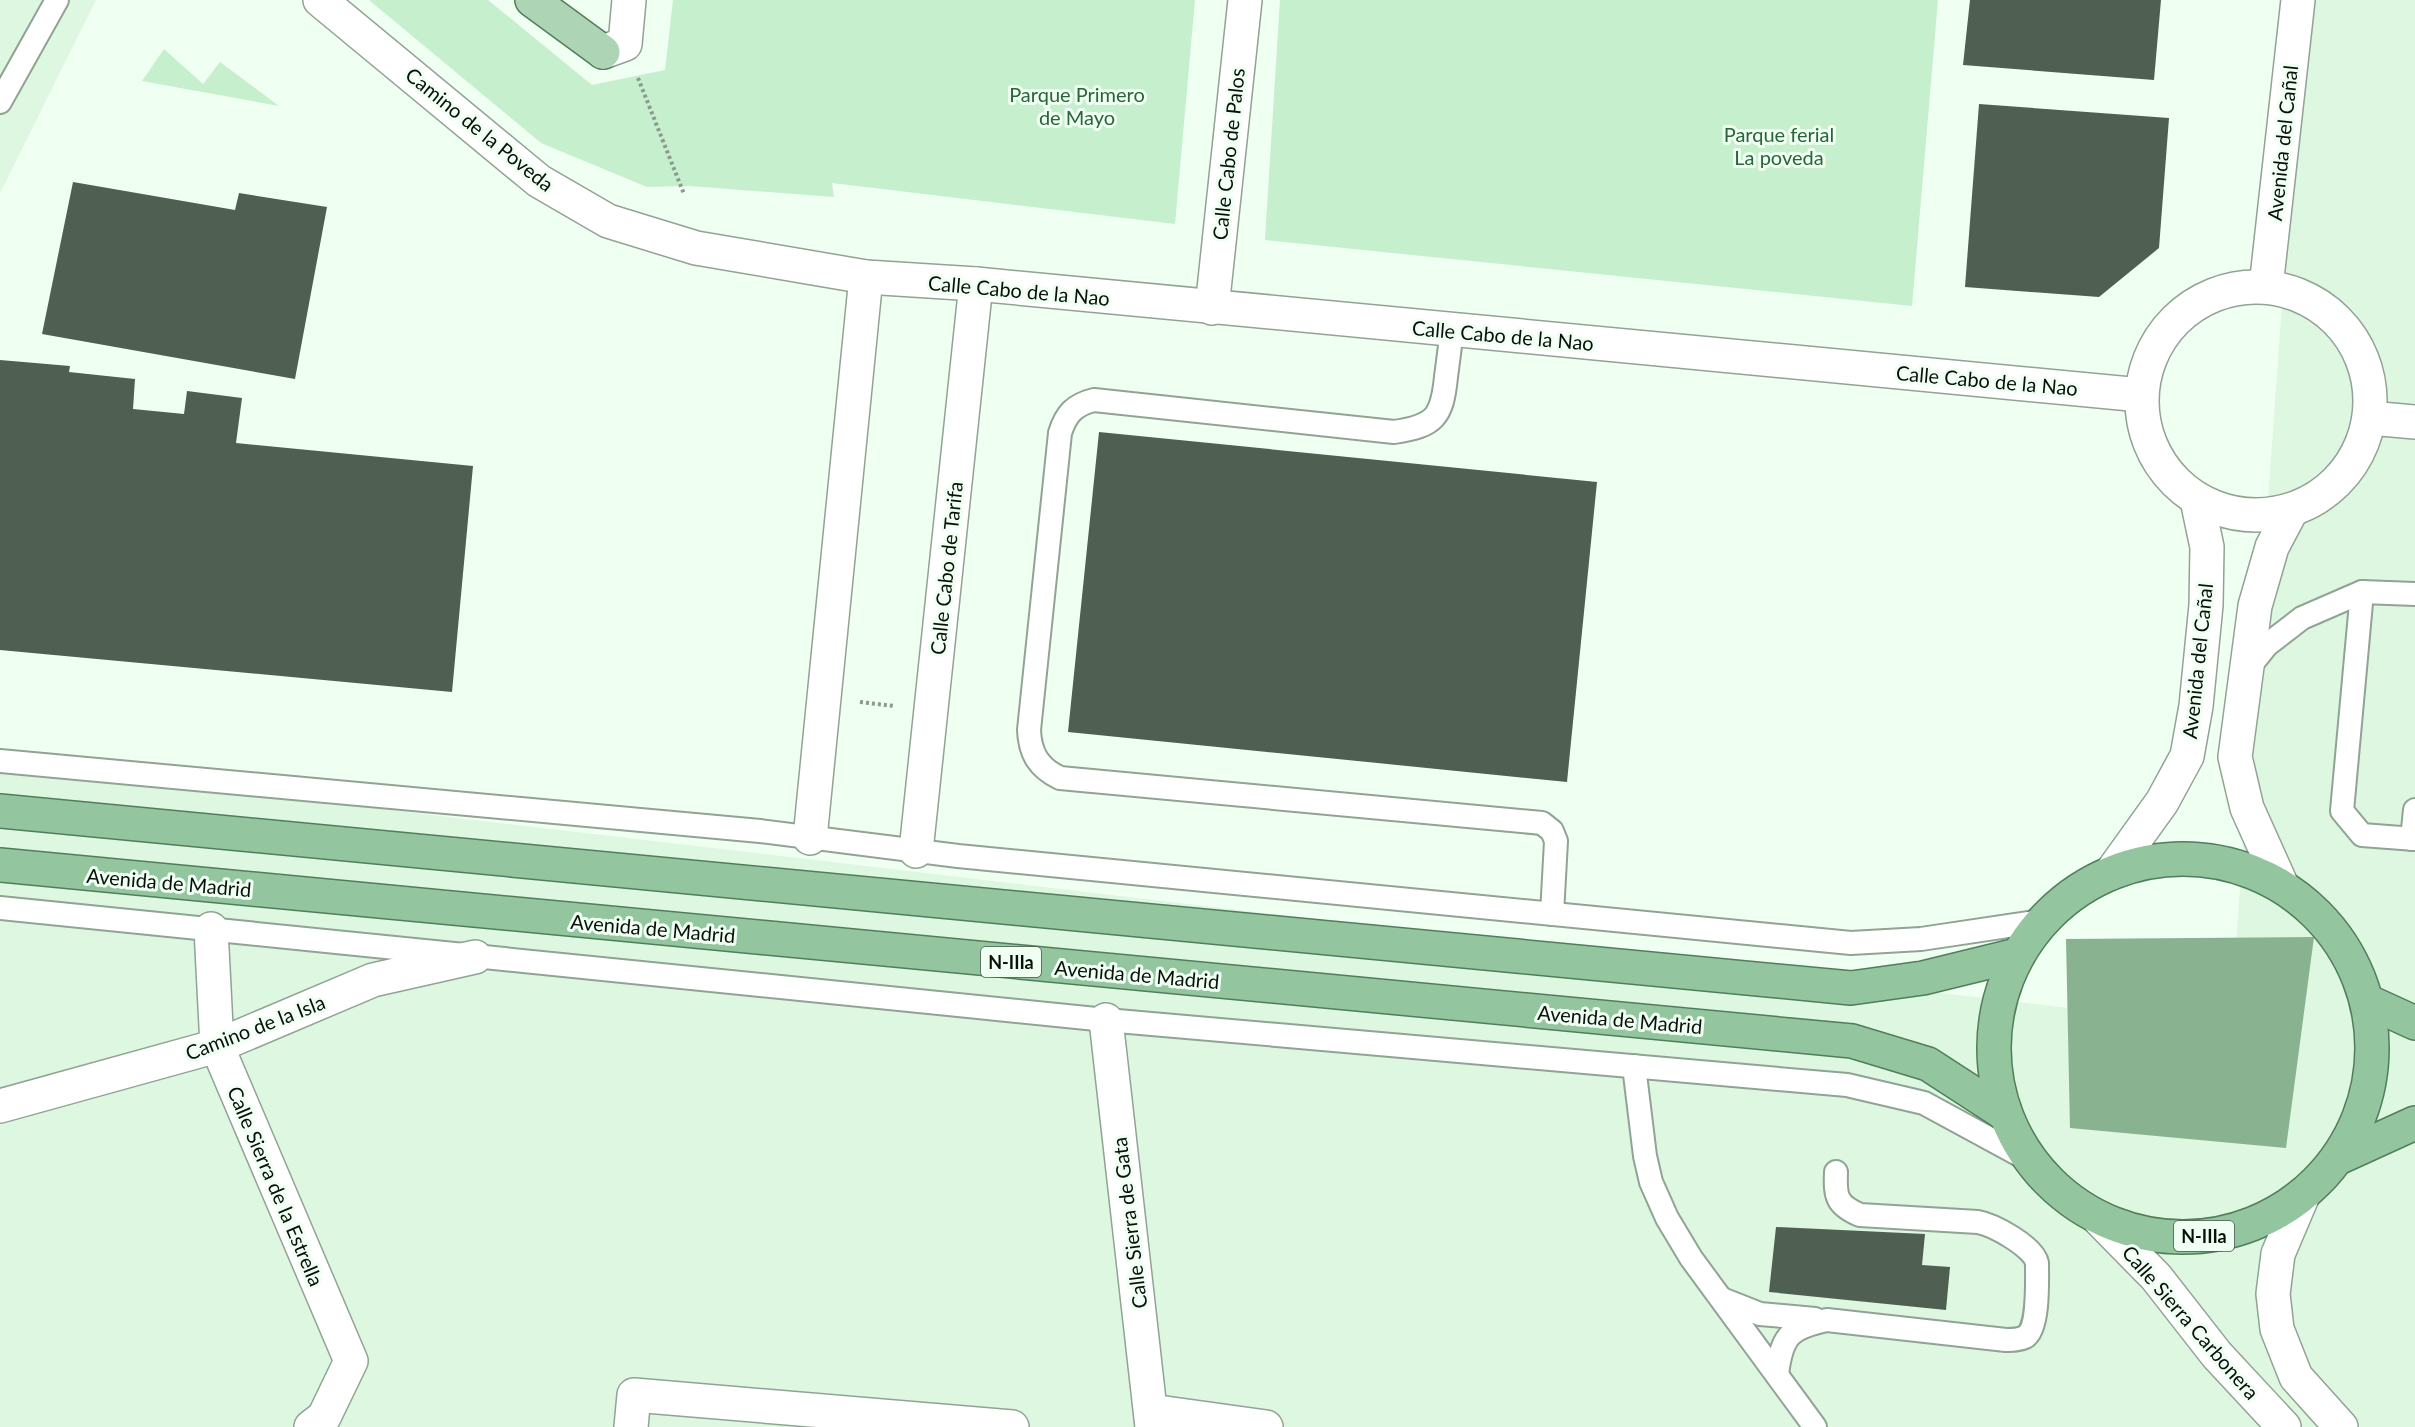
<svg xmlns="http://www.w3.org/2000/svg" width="2415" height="1427" font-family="Lato,sans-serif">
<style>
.built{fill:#ddf7e1}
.green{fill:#c6efcd}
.water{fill:#89b291}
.building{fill:#4f6052}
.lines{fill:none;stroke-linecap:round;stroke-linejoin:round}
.service-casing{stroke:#91a394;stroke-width:26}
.minor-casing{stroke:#91a394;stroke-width:36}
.primary-casing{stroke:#517d5b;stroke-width:36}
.trunk-casing{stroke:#517d5b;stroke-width:36}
.path{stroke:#8d998f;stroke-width:4;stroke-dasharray:3 3;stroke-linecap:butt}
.service{stroke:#fff;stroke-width:22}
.minor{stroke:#fff;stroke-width:33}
.primary{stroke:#aed4b6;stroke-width:33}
.trunk{stroke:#93c69e;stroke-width:33}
.labels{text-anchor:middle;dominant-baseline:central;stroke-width:6;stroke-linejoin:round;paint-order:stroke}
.shield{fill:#effff1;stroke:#4e5850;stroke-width:1.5}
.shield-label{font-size:18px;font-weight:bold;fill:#09100b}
.park-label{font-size:20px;fill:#28653a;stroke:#effff1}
.street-label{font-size:20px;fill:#09100b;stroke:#effff1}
</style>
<rect width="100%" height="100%" fill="#effff1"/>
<g class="built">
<polygon points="0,0 96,0 0,193"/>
<polygon points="2304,0 2415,0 2415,1427 0,1427 0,764 2230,1027"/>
</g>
<g class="green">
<polygon points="369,0 488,0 592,85 665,70 673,0 1195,0 1175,224 832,183 834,197 689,186 647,187 541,143"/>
<polygon points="1280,0 1938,0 1912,306 1265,240"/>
<polygon points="164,49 203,84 220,62 279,106 142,81"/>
</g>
<polygon class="water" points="2314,937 2286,1148 2070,1128 2066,939"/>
<g class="building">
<polygon points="1970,0 2161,0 2154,80 1963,65"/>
<polygon points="1979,104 2169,118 2159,248 2099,297 1965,287"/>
<polygon points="73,182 235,210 239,193 327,207 295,379 42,334"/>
<polygon points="0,360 70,366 69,372 135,379 133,409 184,414 187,391 242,398 236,443 473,466 452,692 0,650"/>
<polygon points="1099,432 1597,482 1567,782 1068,732"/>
<polygon points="1776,1227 1925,1234 1922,1265 1950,1267 1946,1310 1769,1292"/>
</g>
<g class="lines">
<g class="service-casing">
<g id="service">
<polyline points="0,102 57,0"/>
<path d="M1452,330C1450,346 1448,362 1446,377C1442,417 1435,426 1394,432L1094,400C1074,405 1066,414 1060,433L1029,730C1030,754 1039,768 1060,778L1542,823L1552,831L1556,841L1552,914"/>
<polyline points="2362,592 2342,811 2362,835 2415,839"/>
<polyline points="2247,670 2267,645 2302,618 2362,592 2415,594"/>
<polyline points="0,761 760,831 958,856 1851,943 1921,939 2042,921"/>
<polyline points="2412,839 2415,810"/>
<polyline points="0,908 1106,1020 1847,1085 1924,1103 2029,1160"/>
<polyline points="1634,1066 1645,1156 1651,1182 1667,1218 1691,1258 1815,1427"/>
<polyline points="1722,1299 1760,1314 1815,1319"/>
<path d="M1777,1374C1782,1336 1789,1328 1827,1320L2006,1340C2013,1340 2019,1340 2025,1337C2039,1329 2037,1280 2037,1263C2034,1247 1994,1225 1978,1222L1860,1215C1836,1205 1835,1196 1836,1172"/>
</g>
</g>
<g class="minor-casing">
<g id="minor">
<polyline points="320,0 539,181 608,221 696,248 825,270 866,277 976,284 2141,395"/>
<polyline points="603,52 625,44 629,0"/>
<polyline points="2266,287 2298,0"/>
<circle cx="2256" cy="401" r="114"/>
<polyline points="1212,308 1245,0"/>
<polyline points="2370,418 2415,422"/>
<polyline points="810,838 866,277"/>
<polyline points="916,851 976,284"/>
<polyline points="2111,873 2162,802 2187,756 2196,706 2206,605 2207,547 2197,500"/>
<polyline points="2282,886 2247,808 2235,757 2255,606 2272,547 2291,511"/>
<polyline points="211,929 217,1046 351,1361 324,1417 311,1427"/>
<polyline points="1106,1020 1152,1427"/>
<polyline points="0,1106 217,1046 373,980 475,957"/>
<polyline points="2303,1195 2278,1254 2273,1294 2277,1329 2296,1377 2341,1427"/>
<polyline points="2098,1218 2156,1277 2217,1355 2284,1427"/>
<polyline points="1151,1411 1266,1427"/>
<polyline points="631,1427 634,1395 1012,1427"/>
</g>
</g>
<g class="primary-casing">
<polyline id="primary" points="532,0 603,52"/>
</g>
<g class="trunk-casing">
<g id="trunk">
<polyline points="0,811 1851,988 1923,978 2017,955"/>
<circle cx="2183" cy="1048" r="189"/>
<polyline points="0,865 1852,1041 1928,1064 2005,1114"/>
<polyline points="2367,1001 2415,1023"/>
<polyline points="2338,1158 2415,1123"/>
</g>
</g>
<g class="path">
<polyline points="638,78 684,194"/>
<polyline points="860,702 894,706"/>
</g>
<use href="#service" class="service"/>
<use href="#minor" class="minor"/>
<use href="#primary" class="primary"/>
<use href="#trunk" class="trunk"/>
</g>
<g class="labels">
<g class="shield">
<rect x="981" y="947" width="60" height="30" rx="4.5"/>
<rect x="2174" y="1221" width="60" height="30" rx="4.5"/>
</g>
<g class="shield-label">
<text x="1011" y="962">N-IIIa</text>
<text x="2204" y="1236">N-IIIa</text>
</g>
<g class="park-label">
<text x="1077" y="94">Parque Primero<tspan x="1077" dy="23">de Mayo</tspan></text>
<text x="1779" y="134">Parque ferial<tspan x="1779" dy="23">La poveda</tspan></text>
</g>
<g class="street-label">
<text transform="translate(480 129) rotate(39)">Camino de la Poveda</text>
<text transform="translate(2282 143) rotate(-84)">Avenida del Cañal</text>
<text transform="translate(1228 154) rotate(-84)">Calle Cabo de Palos</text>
<text transform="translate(1019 290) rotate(5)">Calle Cabo de la Nao</text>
<text transform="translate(1503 335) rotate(5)">Calle Cabo de la Nao</text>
<text transform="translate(1987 380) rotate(5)">Calle Cabo de la Nao</text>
<text transform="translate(946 568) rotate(-84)">Calle Cabo de Tarifa</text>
<text transform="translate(2197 661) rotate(-84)">Avenida del Cañal</text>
<text transform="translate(169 882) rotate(5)">Avenida de Madrid</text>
<text transform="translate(653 928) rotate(5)">Avenida de Madrid</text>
<text transform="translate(1137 974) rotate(5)">Avenida de Madrid</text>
<text transform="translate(1620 1019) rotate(5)">Avenida de Madrid</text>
<text transform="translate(255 1027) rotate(-21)">Camino de la Isla</text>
<text transform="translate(276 1186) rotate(67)">Calle Sierra de la Estrella</text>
<text transform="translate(1129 1223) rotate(-97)">Calle Sierra de Gata</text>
<text transform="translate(2191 1322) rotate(49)">Calle Sierra Carbonera</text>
</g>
</g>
</svg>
